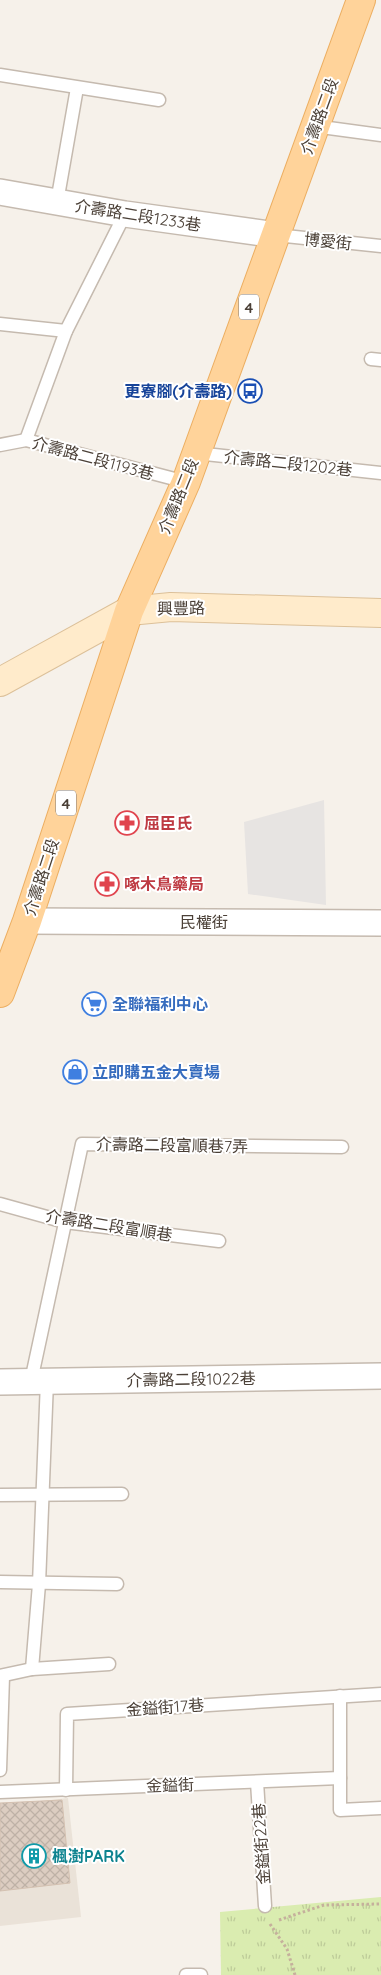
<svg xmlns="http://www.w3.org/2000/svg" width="381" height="1975" font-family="Quicksand,'Noto Sans TC',sans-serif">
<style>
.residential{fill:#eae2d8}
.park{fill:url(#park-tufts)}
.parking{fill:#e7e4e2}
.building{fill:url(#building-cross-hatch);stroke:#d4c1b1}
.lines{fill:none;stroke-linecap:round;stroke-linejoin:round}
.service-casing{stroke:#c5baaf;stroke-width:15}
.minor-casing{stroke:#c5baaf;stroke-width:28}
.secondary-casing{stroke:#dcc099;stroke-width:30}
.primary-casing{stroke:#ecae61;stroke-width:30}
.path{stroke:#c5b09c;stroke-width:3;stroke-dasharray:2.5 2.5;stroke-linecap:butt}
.service{stroke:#fff;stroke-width:12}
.minor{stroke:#fff;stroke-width:25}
.secondary{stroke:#ffebcb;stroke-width:28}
.primary{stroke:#ffd39a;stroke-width:28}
.labels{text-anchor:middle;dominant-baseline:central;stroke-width:4;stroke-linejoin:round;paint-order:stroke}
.shield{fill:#fff;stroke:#817973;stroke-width:1}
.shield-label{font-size:15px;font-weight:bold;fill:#4b4037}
.street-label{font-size:16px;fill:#4b4037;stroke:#fff}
.transit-label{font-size:16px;font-weight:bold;fill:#164399;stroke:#fff;text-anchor:end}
.health-label{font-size:16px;font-weight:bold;fill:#be3a42;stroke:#fff;text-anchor:start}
.shop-label{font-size:16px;font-weight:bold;fill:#366cbe;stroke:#fff;text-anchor:start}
.culture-label{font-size:16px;font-weight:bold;fill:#0d838f;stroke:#fff;text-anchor:start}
</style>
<defs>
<pattern id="park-tufts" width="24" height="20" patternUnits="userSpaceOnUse" patternTransform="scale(1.25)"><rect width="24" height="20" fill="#daecb0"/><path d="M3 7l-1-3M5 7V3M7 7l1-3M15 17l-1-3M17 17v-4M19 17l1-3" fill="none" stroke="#bdcb98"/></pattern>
<pattern id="building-cross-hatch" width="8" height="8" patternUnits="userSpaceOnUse" patternTransform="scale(1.25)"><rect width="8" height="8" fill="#dccdc1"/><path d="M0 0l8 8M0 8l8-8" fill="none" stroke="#beb1a6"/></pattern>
</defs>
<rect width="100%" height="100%" fill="#f6f1ea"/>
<polygon class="residential" points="68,1798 81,1917 0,1926 0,1806"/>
<polygon class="park" points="381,1897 381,1975 221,1975 220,1912"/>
<polygon class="parking" points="324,800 326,905 248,894 244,822"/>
<polygon class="building" points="62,1800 70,1883 0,1891 0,1803"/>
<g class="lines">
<g class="service-casing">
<g id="service">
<polyline points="0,75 159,100"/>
<polyline points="314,126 381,135"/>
<polyline points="57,202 77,88"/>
<polyline points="276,235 381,246"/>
<polyline points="0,324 66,331"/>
<polyline points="371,359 381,360"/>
<polyline points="26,440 66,331 125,214"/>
<polyline points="0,445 26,440 186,482"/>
<polyline points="196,453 381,473"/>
<polyline points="0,1204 65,1222 219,1241"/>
<polyline points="31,1381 82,1144 342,1147"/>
<polyline points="0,1495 122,1494"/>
<polyline points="0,1582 117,1584"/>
<polyline points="32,1669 39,1584 47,1381"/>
<polyline points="0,1676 32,1669 109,1664"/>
<polyline points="340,1696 340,1810 381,1808"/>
<polyline points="0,1770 3,1676"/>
<polyline points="257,1782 265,1906"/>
<polyline points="66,1790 67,1714 381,1694"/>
<polyline points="0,1792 340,1778"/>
<polyline points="186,1975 201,1975"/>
</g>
</g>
<g class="minor-casing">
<g id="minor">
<polyline points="0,192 125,214 276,235"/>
<polyline points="27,921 381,923"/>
<polyline points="0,1382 381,1376"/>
</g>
</g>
<g class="secondary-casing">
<polyline id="secondary" points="0,682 129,611 171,607 381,613"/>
</g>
<g class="primary-casing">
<polyline id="primary" points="0,993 27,921 129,611 186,482 361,0"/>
</g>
<g class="path">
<polyline points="279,1920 324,1905 381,1904"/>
<polyline points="270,1924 287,1949 295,1975"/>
</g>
<use href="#service" class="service"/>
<use href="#minor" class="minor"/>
<use href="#secondary" class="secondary"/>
<use href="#primary" class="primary"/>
</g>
<defs>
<g id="bus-ring" transform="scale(1.25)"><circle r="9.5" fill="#fff" stroke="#1a4fb4" stroke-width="1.5"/><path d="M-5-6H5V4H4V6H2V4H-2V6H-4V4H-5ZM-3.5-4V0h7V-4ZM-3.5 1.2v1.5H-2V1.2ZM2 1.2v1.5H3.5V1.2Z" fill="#1a4fb4"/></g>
<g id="pharmacy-ring" transform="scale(1.25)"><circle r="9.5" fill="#fff" stroke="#e0444e" stroke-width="1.5"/><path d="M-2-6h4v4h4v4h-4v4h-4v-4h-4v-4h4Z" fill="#e0444e"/></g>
<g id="supermarket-ring" transform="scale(1.25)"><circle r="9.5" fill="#fff" stroke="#3f7fe0" stroke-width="1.5"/><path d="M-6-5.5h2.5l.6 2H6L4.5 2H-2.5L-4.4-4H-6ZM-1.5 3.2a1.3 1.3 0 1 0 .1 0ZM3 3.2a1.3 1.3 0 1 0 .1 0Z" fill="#3f7fe0"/></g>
<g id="shop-ring" transform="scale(1.25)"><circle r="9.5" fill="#fff" stroke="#3f7fe0" stroke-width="1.5"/><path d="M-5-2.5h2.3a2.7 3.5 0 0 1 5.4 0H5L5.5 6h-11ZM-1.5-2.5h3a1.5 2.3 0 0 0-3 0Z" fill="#3f7fe0"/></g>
<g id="building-ring" transform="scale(1.25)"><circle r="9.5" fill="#fff" stroke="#0f9aa8" stroke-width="1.5"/><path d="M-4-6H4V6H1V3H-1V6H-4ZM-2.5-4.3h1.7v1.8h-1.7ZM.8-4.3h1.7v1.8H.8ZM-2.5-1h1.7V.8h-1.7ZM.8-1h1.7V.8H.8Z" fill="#0f9aa8"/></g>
</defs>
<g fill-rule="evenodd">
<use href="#bus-ring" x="250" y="391"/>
<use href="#pharmacy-ring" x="127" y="823"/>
<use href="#pharmacy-ring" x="107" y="884"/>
<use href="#supermarket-ring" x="94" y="1004"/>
<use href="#shop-ring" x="75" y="1072"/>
<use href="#building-ring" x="34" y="1856"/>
</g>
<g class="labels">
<g class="shield">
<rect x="239" y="294.5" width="20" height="25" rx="4"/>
<rect x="56" y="790.5" width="20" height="25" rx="4"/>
</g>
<g class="shield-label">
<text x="249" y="307">4</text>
<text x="66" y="803">4</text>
</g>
<g class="street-label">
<text transform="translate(319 116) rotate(-70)">介壽路二段</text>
<text transform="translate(138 215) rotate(9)">介壽路二段1233巷</text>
<text transform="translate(328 241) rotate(6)">博愛街</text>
<text transform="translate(93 458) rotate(15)">介壽路二段1193巷</text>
<text transform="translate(288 463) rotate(6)">介壽路二段1202巷</text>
<text transform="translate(178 496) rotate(-68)">介壽路二段</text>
<text transform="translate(181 608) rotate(-1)">興豐路</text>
<text transform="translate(41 877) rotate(-72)">介壽路二段</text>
<text x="204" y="922">民權街</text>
<text transform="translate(172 1145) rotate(1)">介壽路二段富順巷7弄</text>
<text transform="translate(109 1225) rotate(9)">介壽路二段富順巷</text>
<text transform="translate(191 1379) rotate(-1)">介壽路二段1022巷</text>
<text transform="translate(165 1707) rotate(-4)">金鎰街17巷</text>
<text transform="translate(170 1785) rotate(-2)">金鎰街</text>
<text transform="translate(261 1844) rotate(-94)">金鎰街22巷</text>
</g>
<g class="transit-label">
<text x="232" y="391">更寮腳(介壽路)</text>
</g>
<g class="health-label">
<text x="144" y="823">屈臣氏</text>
<text x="124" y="884">啄木鳥藥局</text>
</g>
<g class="shop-label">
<text x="112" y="1004">全聯福利中心</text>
<text x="92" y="1072">立即購五金大賣場</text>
</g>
<g class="culture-label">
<text x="52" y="1856">楓澍PARK</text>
</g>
</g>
</svg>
